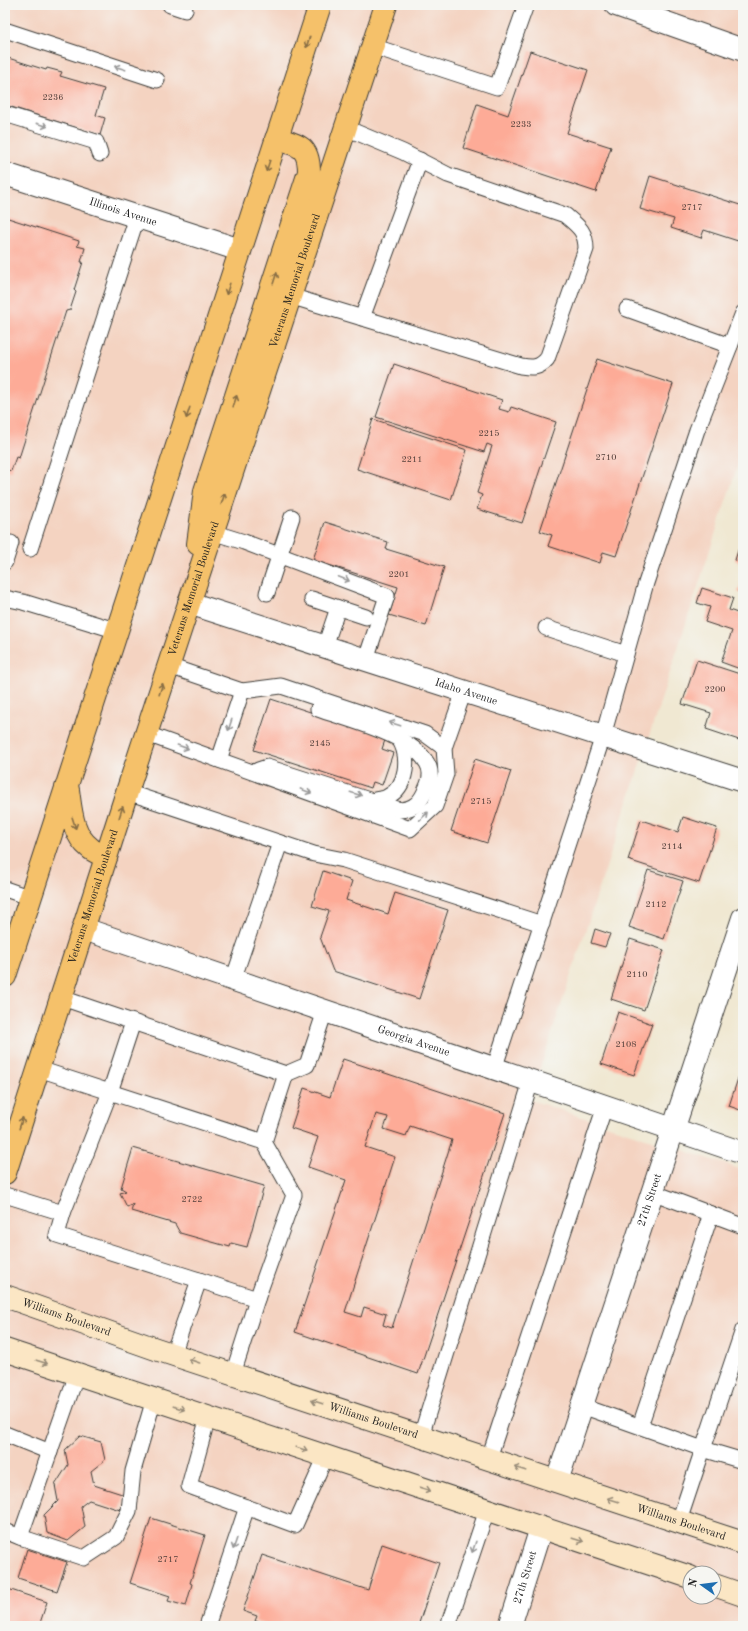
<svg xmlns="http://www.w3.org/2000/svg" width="748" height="1631" font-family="'Old Standard TT',serif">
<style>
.built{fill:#f4d3c1;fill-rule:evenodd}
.building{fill:#fdab97;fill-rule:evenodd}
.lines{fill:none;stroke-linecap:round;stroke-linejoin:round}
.service-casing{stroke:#3c3b37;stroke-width:17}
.minor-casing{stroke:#3c3b37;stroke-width:24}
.secondary-casing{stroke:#3c3b37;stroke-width:24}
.primary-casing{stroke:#3c3b37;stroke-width:24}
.service{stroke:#fff;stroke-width:15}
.minor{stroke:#fff;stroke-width:22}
.secondary{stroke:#fbe6c4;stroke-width:22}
.primary{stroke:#f5c16b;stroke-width:22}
.oneway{stroke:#886e44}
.oneway2{stroke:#999}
.oneway3{stroke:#978b78}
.labels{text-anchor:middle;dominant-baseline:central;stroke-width:3;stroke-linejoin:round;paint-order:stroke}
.number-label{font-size:9px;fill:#54403b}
.street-label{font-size:11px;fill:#1c1c1c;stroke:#f6f6f2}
</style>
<rect width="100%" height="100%" fill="#f6f6f2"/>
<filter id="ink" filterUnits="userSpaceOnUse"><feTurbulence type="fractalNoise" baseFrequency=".025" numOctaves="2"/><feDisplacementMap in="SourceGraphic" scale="8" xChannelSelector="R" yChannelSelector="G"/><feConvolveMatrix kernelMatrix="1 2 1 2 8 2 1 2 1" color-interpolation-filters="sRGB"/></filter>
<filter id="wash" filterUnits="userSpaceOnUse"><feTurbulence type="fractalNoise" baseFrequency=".012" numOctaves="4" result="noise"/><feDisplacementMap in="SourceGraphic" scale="16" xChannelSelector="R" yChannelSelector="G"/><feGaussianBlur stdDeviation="0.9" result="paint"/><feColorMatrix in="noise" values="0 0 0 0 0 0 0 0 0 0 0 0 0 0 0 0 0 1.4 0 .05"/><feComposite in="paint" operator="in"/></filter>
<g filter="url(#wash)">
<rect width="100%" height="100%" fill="#f0e8d2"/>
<path class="built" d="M5,5H743V449L530,1100L743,1170V1626H5ZM690,1573H714V1597H690Z"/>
<g id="blocks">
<g class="building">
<polygon points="530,51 588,70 567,133 611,147 596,192 463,148 477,104 508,115"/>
<polygon points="5,57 46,70 47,68 62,72 60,76 104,89 96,115 105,118 100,135 5,105"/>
<polygon points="650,176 743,206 743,225 738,241 704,230 701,238 671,228 674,219 640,209"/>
<polygon points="5,217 79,241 77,246 85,248 81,262 83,262 74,290 76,292 70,310 66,311 19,458 16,457 11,471 5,469"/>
<polygon points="597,359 673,384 616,556 603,552 600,563 548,546 552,535 540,531"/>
<polygon points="394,364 502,400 499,409 509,412 511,407 556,422 522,523 477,509 482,495 477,493 492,446 487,444 484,452 376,417"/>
<polygon points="373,419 467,450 451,500 357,469"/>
<polygon points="325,522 388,542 386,549 444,567 426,626 389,615 398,587 313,560"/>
<polygon points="741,541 743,541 743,563 735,560"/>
<polygon points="743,578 743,594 738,592"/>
<polygon points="702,588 733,598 729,610 743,615 743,670 721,662 732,631 705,622 710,607 697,603"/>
<polygon points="697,660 743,675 743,729 739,740 706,729 711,713 682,704"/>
<polygon points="271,699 386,737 382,749 393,753 382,785 373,782 371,788 254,750"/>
<polygon points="475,759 511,771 487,843 451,831"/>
<polygon points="683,817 717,828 699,883 628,860 641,820 678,832"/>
<polygon points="648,870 683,881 664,939 629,927"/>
<polygon points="323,871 352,881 346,900 388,914 395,893 448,910 419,999 333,971 320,937 329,911 312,906"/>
<polygon points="595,929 610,934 605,947 591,943"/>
<polygon points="630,939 664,950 644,1010 611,999"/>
<polygon points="618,1012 652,1024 634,1075 601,1064"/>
<path d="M343,1059L505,1113L418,1374L295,1332L346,1180L308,1167L318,1137L291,1128L304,1088L330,1097ZM376,1114L388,1117L384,1129L406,1136L410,1126L452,1140L392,1328L383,1325L386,1314L364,1307L361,1317L345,1312L395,1157L365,1147Z"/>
<polygon points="743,1063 743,1111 729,1106"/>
<polygon points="133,1148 264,1186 247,1247 231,1243 230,1247 180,1233 175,1224 131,1211 133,1204 127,1207 120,1193 126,1191 121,1188"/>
<polygon points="80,1436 101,1442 105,1460 91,1471 94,1485 125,1495 120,1510 89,1500 81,1506 85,1527 68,1541 47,1533 44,1515 58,1501 55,1485 68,1465 65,1450"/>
<polygon points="151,1518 205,1535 190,1583 192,1584 186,1606 168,1601 170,1596 130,1583"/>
<polygon points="382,1544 439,1563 418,1626 271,1626 255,1621 257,1616 243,1611 262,1555 368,1590"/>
<polygon points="27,1549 67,1562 57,1591 18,1578"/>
<polygon points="5,1588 47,1602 39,1626 5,1626"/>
</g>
</g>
</g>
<g filter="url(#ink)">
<use href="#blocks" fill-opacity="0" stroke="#3c3b37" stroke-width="1"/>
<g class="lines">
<g class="service-casing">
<g id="service">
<polyline points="170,5 185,10"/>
<polyline points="5,30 157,80"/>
<polyline points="372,46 497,87 526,5"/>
<polyline points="5,114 96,142 100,154"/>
<path d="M290,296L521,366C533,368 539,368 547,359L586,249C586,231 578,226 565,215L448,175L403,152L346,128"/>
<polyline points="627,309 730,346"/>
<polyline points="362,318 420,160"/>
<polyline points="212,532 244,542 387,596 366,659"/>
<polyline points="30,549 137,217"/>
<polyline points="5,562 11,543"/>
<polyline points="267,593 292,517"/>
<polyline points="5,598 23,602 118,631"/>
<polyline points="312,599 366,617"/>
<polyline points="546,628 626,654"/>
<polyline points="325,646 338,608"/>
<polyline points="147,734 410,829 435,806 446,774 444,748 425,734 281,686 242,691 169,666"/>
<polyline points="444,748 464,691"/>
<polyline points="219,760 242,691"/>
<path d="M258,770L267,767L400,810C414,809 421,802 426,789C430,781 432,771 427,763C410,734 348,720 318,709"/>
<polyline points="127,792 314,854 344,860 542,924"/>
<path d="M375,800C379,799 384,799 387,797C408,787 410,756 399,739"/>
<polyline points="5,889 31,898"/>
<polyline points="233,980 280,843"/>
<polyline points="39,1069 264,1142 286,1074 62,998"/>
<polyline points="494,1069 603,736 646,583 697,430 743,313"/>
<polyline points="286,1074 307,1065 325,1011"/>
<polyline points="652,1192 743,1226"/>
<polyline points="5,1195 63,1213 110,1092 133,1022"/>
<polyline points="63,1213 57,1235 199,1280 173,1354"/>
<polyline points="199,1280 257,1299 233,1374"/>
<polyline points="257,1299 294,1195 264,1142"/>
<polyline points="743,1330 703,1449 743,1461"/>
<polyline points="77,1374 20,1537 84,1558 116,1537 129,1511 133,1471 154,1399"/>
<polyline points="582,1406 703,1449 679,1521"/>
<polyline points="208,1417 189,1486 295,1525 326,1456"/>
<polyline points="640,1426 711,1214"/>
<polyline points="5,1434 50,1452"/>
<polyline points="421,1436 531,1081"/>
<polyline points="489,1458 605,1106"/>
<polyline points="5,1531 20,1537"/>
<polyline points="207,1626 247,1507"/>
<polyline points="448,1626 487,1510"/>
</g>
</g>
<g class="minor-casing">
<g id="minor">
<polyline points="616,5 743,50"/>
<path id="s1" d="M5,174L240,250"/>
<path id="s2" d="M189,603L743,781"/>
<path id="s3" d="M84,929L743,1153"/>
<path id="s4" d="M557,1481L743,918"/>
<path id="s5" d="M510,1626L541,1528"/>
</g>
</g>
<g class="secondary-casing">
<g id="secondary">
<path id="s6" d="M5,1296L156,1349L743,1543"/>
<polyline points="5,1350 690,1577"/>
<polyline points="714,1585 743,1595"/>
</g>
</g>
<g class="primary-casing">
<g id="primary">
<path d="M198,544L205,491L309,172C309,146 299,145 276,139"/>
<path d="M68,790C71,811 72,834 90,848C94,852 101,854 106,857"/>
<polyline points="5,976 320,5"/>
<path id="s7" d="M5,1173L127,792L386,5"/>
</g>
</g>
<use href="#service" class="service"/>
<use href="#minor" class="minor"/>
<use href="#secondary" class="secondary"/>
<use href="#primary" class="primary"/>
</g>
<defs><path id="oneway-shaft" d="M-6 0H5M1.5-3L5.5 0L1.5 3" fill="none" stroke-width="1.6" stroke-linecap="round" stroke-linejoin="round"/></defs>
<g class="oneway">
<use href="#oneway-shaft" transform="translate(308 42) rotate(108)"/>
<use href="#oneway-shaft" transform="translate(268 166) rotate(108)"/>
<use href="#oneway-shaft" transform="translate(275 278) rotate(-72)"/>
<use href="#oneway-shaft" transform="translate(228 289) rotate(108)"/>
<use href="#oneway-shaft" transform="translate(235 401) rotate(-72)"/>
<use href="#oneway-shaft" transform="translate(188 413) rotate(108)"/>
<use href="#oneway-shaft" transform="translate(223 499) rotate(-72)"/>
<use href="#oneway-shaft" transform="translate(161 689) rotate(-72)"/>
<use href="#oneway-shaft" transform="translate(121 812) rotate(-72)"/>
<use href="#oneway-shaft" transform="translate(74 823) rotate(72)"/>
<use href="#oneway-shaft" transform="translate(21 1123) rotate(-72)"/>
</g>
<g class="oneway2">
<use href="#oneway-shaft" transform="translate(120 68) rotate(-162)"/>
<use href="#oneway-shaft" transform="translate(42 125) rotate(17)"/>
<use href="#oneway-shaft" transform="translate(344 579) rotate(21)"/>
<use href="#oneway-shaft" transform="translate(395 724) rotate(-162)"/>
<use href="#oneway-shaft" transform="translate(230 725) rotate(108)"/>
<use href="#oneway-shaft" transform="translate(183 747) rotate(19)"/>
<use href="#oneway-shaft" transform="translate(306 791) rotate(20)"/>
<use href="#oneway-shaft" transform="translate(356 794) rotate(17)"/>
<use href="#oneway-shaft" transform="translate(424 816) rotate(-43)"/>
<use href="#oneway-shaft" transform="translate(235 1544) rotate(109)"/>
<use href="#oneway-shaft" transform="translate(474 1547) rotate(109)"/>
</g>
<g class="oneway3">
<use href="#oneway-shaft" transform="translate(194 1361) rotate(-161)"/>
<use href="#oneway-shaft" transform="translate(42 1362) rotate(18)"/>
<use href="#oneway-shaft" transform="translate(317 1402) rotate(-162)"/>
<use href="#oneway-shaft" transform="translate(179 1408) rotate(18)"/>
<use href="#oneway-shaft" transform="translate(302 1449) rotate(18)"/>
<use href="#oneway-shaft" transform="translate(520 1469) rotate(-162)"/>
<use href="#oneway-shaft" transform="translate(425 1489) rotate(18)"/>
<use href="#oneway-shaft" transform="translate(613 1500) rotate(-162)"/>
<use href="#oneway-shaft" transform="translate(578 1540) rotate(18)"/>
</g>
</g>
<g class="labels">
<g class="number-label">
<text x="53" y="97">2236</text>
<text x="521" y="124">2233</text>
<text x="692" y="207">2717</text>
<text x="489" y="433">2215</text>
<text x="606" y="457">2710</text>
<text x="412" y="459">2211</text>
<text x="399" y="574">2201</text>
<text x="715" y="689">2200</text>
<text x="320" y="743">2145</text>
<text x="481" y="801">2715</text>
<text x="672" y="846">2114</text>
<text x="656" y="904">2112</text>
<text x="637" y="974">2110</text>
<text x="626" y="1044">2108</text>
<text x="192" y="1199">2722</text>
<text x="168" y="1559">2717</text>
</g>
<g class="street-label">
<text stroke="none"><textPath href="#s1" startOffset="124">Illinois Avenue</textPath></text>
<text stroke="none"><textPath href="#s7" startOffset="938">Veterans Memorial Boulevard</textPath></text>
<text stroke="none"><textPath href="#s7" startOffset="614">Veterans Memorial Boulevard</textPath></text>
<text stroke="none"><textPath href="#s2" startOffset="291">Idaho Avenue</textPath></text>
<text stroke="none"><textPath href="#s7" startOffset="290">Veterans Memorial Boulevard</textPath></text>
<text stroke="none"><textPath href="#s3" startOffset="348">Georgia Avenue</textPath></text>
<text stroke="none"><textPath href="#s4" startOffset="296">27th Street</textPath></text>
<text stroke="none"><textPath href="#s6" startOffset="65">Williams Boulevard</textPath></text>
<text stroke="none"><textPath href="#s6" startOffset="389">Williams Boulevard</textPath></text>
<text stroke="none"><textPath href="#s6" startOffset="713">Williams Boulevard</textPath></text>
<text stroke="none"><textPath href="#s5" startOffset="51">27th Street</textPath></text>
</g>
</g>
<rect width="748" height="1631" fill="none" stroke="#f6f6f2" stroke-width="20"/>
<g transform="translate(702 1585) rotate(284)"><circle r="19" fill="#f6f6f2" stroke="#9f9f9c"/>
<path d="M0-3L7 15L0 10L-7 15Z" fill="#1f6fb2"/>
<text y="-6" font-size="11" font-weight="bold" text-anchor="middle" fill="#1c1c1c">N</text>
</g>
</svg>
